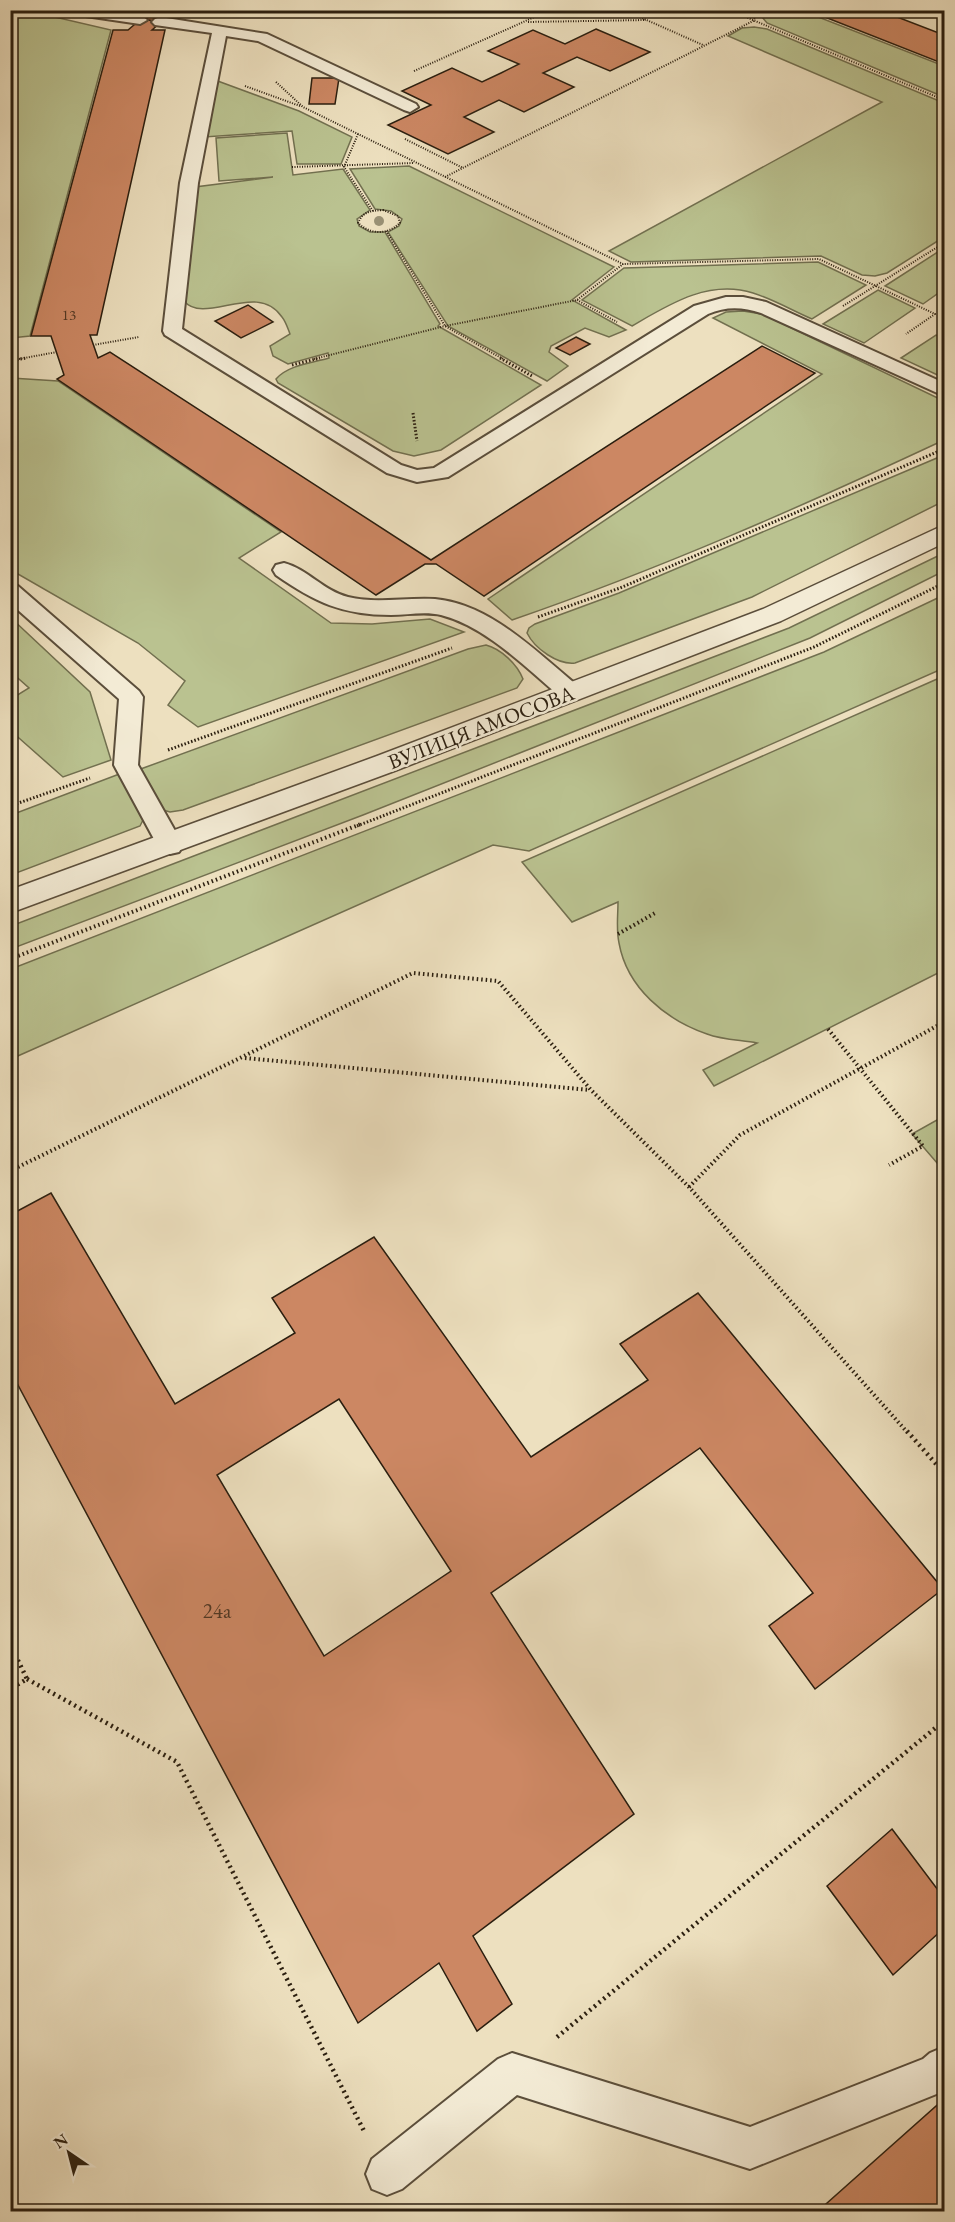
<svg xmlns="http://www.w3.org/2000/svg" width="955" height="2222" font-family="'EB Garamond',serif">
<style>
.green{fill:#bac290;stroke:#727050;stroke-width:1.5}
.building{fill:#cc8763;stroke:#2a1e0f;stroke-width:1.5;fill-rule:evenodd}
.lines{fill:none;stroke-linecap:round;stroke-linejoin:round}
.service-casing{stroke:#5b4e3b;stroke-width:4}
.tertiary-casing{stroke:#5b4e3b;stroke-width:3}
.path-far3{stroke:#2a1e0f;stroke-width:2;stroke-dasharray:1 1.5;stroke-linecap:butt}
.path-far2{stroke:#2a1e0f;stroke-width:3;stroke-dasharray:1.5 2;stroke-linecap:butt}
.path-far1{stroke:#2a1e0f;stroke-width:4;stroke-dasharray:1.5 3;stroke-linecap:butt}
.path{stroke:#2a1e0f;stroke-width:4.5;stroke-dasharray:2 4;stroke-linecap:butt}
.service{fill:#f3ebd5;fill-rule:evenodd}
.tertiary{fill:#f3ebd5;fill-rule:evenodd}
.tree{fill:#999074}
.labels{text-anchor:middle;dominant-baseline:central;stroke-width:5;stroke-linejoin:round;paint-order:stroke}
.far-number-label{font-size:15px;fill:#523824}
.street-label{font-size:21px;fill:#2a1e0f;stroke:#f3ebd5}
.near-number-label{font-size:21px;fill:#523824}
</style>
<rect width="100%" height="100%" fill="#ede0bf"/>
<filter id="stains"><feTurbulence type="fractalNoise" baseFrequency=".00333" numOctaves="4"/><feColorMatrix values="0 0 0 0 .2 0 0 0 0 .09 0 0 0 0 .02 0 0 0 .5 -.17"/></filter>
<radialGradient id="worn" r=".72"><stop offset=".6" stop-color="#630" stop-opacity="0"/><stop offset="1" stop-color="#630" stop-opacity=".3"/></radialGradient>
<g class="green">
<polygon points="29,11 111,30 30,336 11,338 11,13"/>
<polygon points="770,11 803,11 944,66 944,97 767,23 762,17"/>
<polygon points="754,27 767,29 944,103 944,237 887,273 875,276 862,275 821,256 631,262 609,251 882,102 728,36 742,28"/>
<polygon points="215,80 299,111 352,137 341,164 297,164 292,131 204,137"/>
<path d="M287,133L293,175L343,169L370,210L357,219L359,226L370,232H385L440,324L438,326L541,385L441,450L414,456L393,451L278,383L276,379C288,365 312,363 329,358L328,353L288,364L273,356L270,346L290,334C288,329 286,322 282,317C257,280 205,326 184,301L195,187L273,177L219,181L216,138Z"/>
<polygon points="409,166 614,267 572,300 626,330 609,337 585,328 551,346 549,352 568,366 547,381 448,326 388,232 399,226 402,219 391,211 375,209 350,169"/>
<polygon points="944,248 944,289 923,304 885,286"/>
<path d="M818,262L866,285L812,319C793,311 773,299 753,293C708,279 668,305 632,326L582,300L624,268Z"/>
<polygon points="878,290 915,308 864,343 823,324"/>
<path d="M743,311L762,314L944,401V440C803,506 660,569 512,620L488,599L822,374L713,318L726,312Z"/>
<polygon points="936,335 944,339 944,378 901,358"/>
<polygon points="11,378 58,381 281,532 239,558 331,623 372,624 430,619 464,632 198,727 168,705 185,681 138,643 11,570"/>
<path d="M944,455V501L752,597L575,663C558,665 535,649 527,633L529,628L535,624L619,593Z"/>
<polygon points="944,553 944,571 810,638 363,815 11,949 11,926 789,628"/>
<polygon points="944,595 944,668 529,851 493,845 11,1059 11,969 824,652"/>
<polygon points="10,617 90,692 111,760 63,777 11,731 11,699 29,688 11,672"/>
<path d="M486,645C501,649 517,664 523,679L517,688L183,810L170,812L163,810L138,770L468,649Z"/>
<path d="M944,676V970L714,1086L703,1070L757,1043C741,1040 723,1040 707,1034C666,1020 627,988 619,943C616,929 618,916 618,902L572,922L522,862Z"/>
<polygon points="122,773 144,818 140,826 11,875 11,815"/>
<polygon points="944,1116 944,1171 912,1134"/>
</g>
<g class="building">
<polygon points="151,10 191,10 171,19 167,16 161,22 141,19"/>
<polygon points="807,10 879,10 944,35 944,64"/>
<polygon points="141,19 161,22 152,30 165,30 97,335 90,335 98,358 110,352 431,560 762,346 815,373 484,596 436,564 425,564 376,595 57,379 64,375 51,336 31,336 113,30 128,30"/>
<polygon points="596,29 650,52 610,71 577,57 543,73 574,87 524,112 499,100 464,117 494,132 448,154 388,125 431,105 402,91 452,68 482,82 501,73 519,64 488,51 533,30 565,44"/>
<polygon points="312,78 339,78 335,104 309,104"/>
<polygon points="248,305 273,322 241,338 215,321"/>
<polygon points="576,337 590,344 570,355 556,348"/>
<path d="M51,1193L175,1404L295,1333L272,1298L374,1237L531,1457L648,1380L620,1344L698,1293L943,1589L815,1689L769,1626L813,1593L700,1448L491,1593L634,1814L473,1936L512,2004L477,2031L439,1963L358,2023L10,1370V1215ZM339,1399L451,1571L324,1656L217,1475Z"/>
<polygon points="892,1829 944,1898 944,1928 893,1975 827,1886"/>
<polygon points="944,2099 944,2209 942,2212 817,2212"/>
</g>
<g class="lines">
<g class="service-casing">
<g id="service">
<path d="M65,10C83,10 136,7 147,20L140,24L72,14Z"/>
<path d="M160,17L267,34L416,104L418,107L410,112L404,110L258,41L226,36L198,183L182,329L401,465L417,470L434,468L694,306L726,297H743L766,302L944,383V396L761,313C743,307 726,306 708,314L448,477L417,482L387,473L165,335L163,331L180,183L212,33L155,25L152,22L155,19Z"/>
<path d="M284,563C307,569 324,591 348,597C377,604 406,597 435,599C491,604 537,653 578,686L582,692L578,698L570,700L562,698C526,668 487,627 441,615C425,611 407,615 391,615C342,615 315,602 276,575L273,570L276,565Z"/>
<polygon points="10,584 18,586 139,691 143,697 138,765 183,845 179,852 170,854 161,852 114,765 119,699 10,603"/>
<polygon points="944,2047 944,2091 750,2169 517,2095 402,2189 387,2195 372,2189 366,2174 372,2159 498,2059 512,2053 750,2127 923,2059 930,2053"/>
</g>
</g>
<g class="tertiary-casing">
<polygon id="tertiary" points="944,525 944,543 781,621 397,770 10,913 10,890 377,756 763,609"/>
</g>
<g class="path-far3">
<polyline points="624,10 703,45"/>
<polyline points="729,10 944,100"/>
<polyline points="295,16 310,10"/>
<polyline points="528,22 646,20"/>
<polyline points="414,71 550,10"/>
<polyline points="276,82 303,107 623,264 819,259 935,314 906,334"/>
<polyline points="245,86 300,106"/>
<polyline points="358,134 344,167 373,211"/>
<polyline points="405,139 463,168"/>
<polyline points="292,167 414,163"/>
<polyline points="445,177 753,21 760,10"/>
<path d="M383,210L398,216L400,223C387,235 371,235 358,223C363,211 371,211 383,210Z"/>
<polyline points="386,231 445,326 503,359"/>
<polyline points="577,300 617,322"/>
<polyline points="843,306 944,243"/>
<polyline points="93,345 139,337"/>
<polyline points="19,359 57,352"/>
<polyline points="314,359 445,326 577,300 623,264"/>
</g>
<g class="path-far2">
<polyline points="500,358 532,376"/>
<polyline points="10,361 26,358"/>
<polyline points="292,365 320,358"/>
<polyline points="413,413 417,441"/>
<polyline points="538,617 620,588 944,449"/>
<polyline points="168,750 452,648"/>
<polyline points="10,806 90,778"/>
<polyline points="357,826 814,647 944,583"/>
</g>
<g class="path-far1">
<polyline points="618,934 657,912"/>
<polyline points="10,959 361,824"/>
<polyline points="828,1029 923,1146 889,1165"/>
<polyline points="245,1058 590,1090"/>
<polyline points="10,1171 413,973 498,981 591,1090 689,1187 908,1433"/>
<polyline points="689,1187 740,1135 944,1022"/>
</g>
<g class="path">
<polyline points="907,1431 944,1473"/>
<polyline points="10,1644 27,1679 10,1689"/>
<polyline points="27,1679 177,1762 364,2131"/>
<polyline points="557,2037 944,1721"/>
</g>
<use href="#service" class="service"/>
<use href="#tertiary" class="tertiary"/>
</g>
<circle class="tree" cx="379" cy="221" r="5"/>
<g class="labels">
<g class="far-number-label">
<text x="69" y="314">13</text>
</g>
<g class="street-label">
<text transform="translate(481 727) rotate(-21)">ВУЛИЦЯ АМОСОВА</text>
</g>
<g class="near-number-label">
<text x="217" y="1610">24а</text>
</g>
</g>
<rect width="955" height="2222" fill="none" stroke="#ede0bf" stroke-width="36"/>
<rect x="12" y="12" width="931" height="2198" fill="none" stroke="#2a1e0f" stroke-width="3"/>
<rect x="18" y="18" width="919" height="2186" fill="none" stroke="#2a1e0f" stroke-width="1.5"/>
<g transform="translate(69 2153) rotate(325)" stroke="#f3ebd5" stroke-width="4.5" paint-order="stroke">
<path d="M0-4.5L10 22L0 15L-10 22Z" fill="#2a1e0f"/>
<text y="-9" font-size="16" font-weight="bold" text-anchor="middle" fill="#2a1e0f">N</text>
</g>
<rect width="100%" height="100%" filter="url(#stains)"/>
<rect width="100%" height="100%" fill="url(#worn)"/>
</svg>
